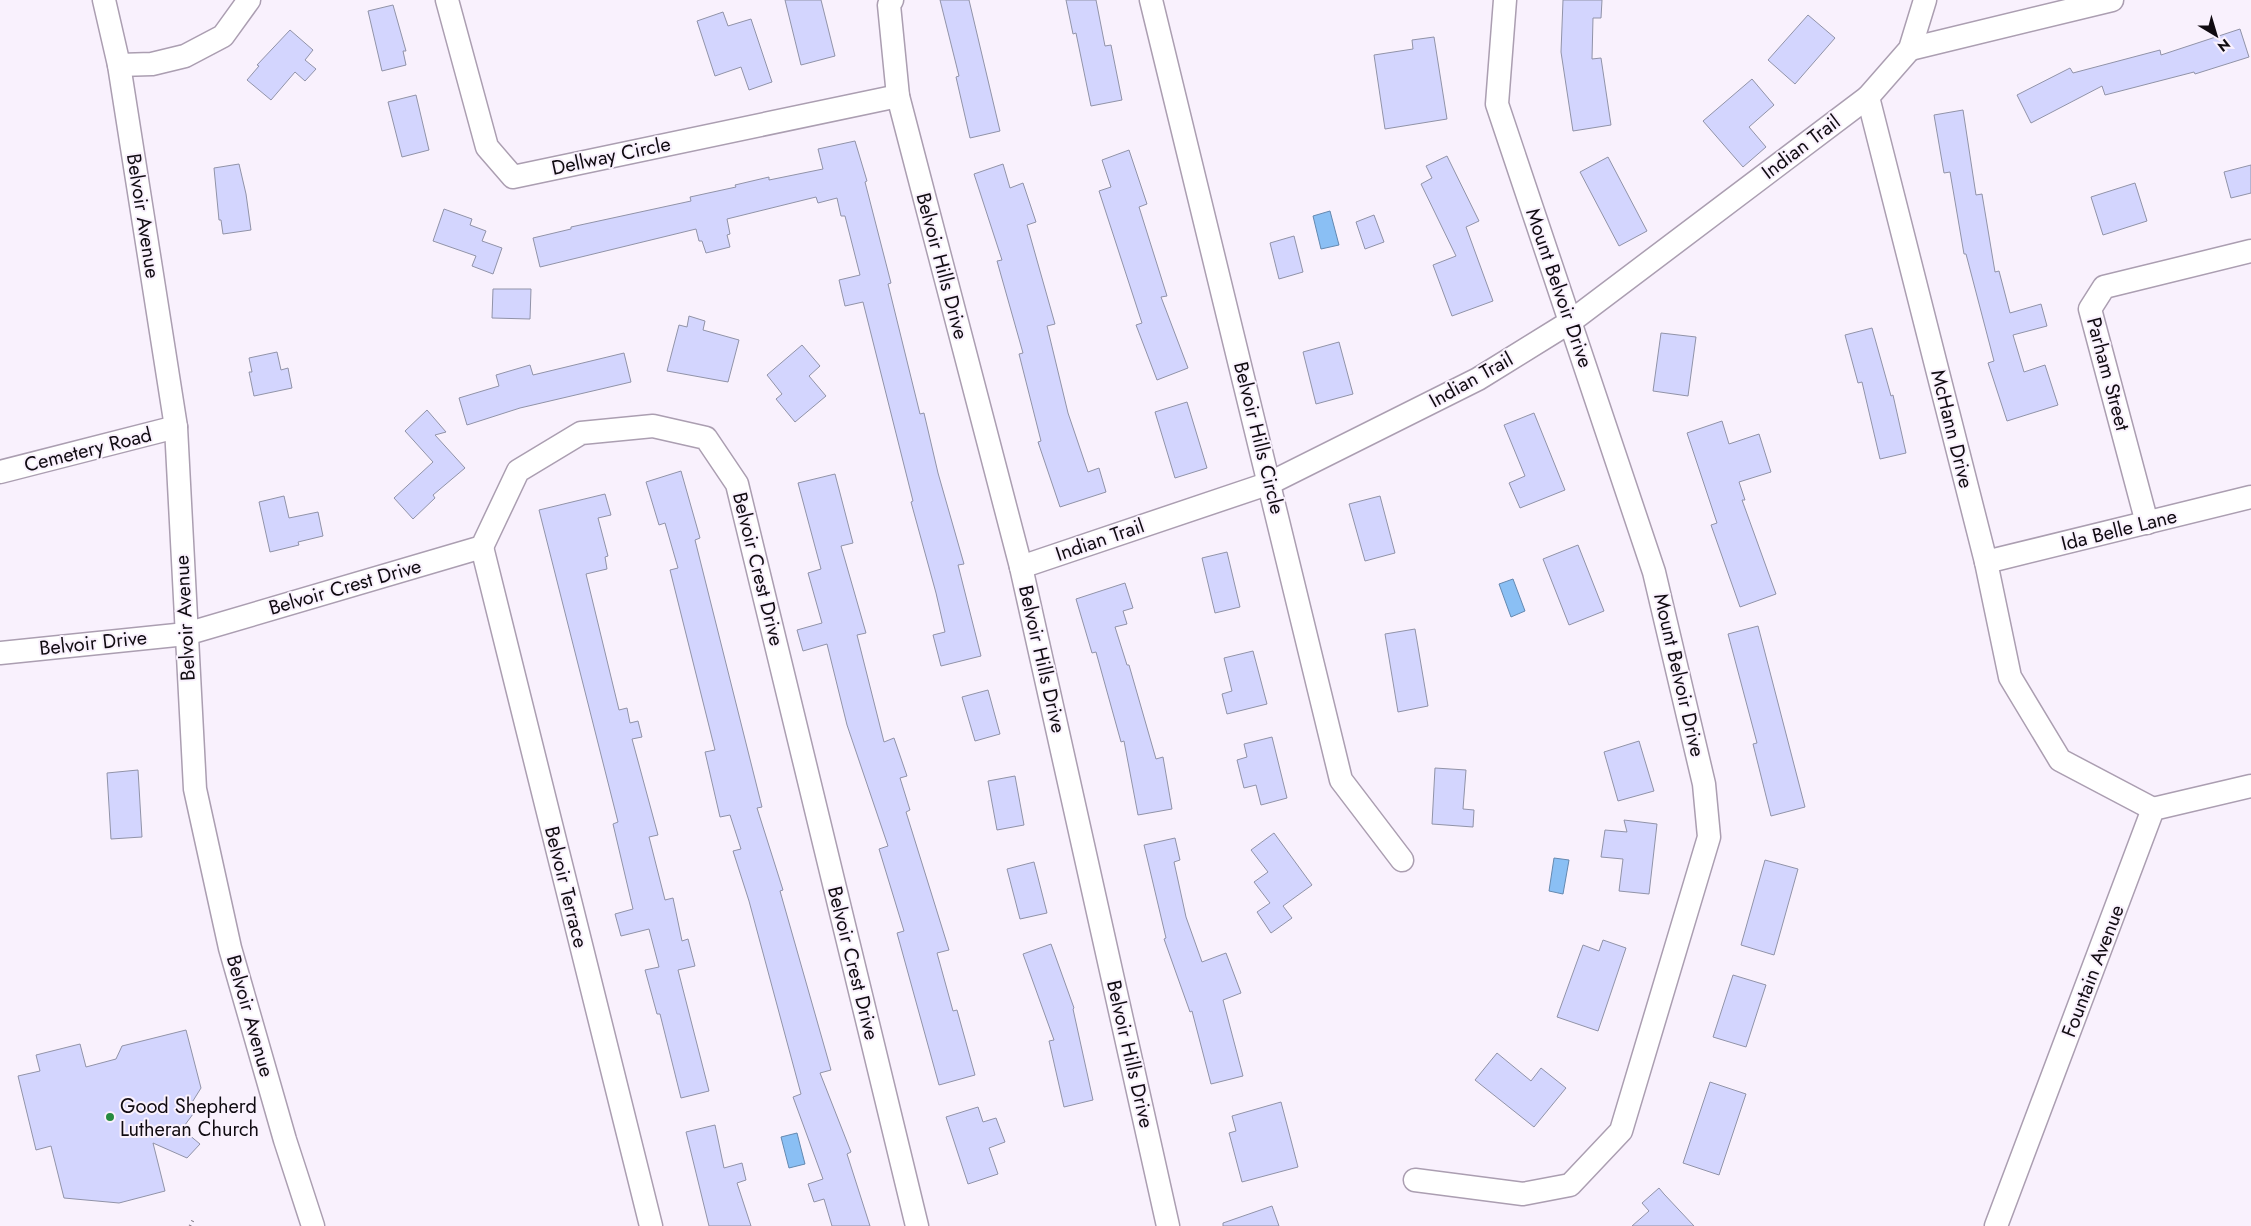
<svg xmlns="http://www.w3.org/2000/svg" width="2251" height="1226" font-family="Jost,sans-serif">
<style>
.water{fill:#8abff4;stroke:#6589b0}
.building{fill:#d3d5fe;stroke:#9193a8}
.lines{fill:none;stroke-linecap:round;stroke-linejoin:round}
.minor-casing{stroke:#ab9eb1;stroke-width:25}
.path{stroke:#807982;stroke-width:3;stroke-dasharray:1 4;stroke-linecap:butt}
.minor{stroke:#fff;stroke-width:22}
.poi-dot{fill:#268b40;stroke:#f9f1fd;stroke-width:2}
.labels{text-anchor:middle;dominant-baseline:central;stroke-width:4;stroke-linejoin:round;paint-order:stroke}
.street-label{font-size:20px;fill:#100b11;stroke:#f9f1fd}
.poi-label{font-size:20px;fill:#100b11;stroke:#f9f1fd;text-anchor:start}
</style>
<rect width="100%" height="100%" fill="#f9f1fd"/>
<g class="water">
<polygon points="1330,211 1339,245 1321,249 1313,216"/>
<polygon points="1513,579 1525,611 1511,617 1499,584"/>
<polygon points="1554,858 1569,860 1563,894 1549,891"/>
<polygon points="797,1133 805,1164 789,1168 781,1137"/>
</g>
<g class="building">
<polygon points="785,0 821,0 835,56 801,65"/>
<polygon points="940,0 969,0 1000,131 970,138 956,77 959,76"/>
<polygon points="1066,0 1096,0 1105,46 1111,45 1122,100 1091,106 1076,33 1073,34"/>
<polygon points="1563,0 1602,0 1601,18 1593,18 1592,59 1601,58 1611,125 1573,131 1561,52"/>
<polygon points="393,5 406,51 403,51 406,65 382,71 368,11"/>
<polygon points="723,12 728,26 751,19 772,82 749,90 741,67 715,76 697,21"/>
<polygon points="1808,15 1835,38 1795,84 1768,60"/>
<polygon points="2240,29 2249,57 2195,74 2194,72 2105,95 2102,86 2031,123 2017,95 2070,68 2073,73 2160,50 2161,55"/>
<polygon points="290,30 313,50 305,60 316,69 305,81 295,72 271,100 247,80 259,66 257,65"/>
<polygon points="1434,37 1447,119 1385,129 1374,55 1413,49 1412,40"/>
<polygon points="1752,79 1774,105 1749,127 1766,147 1743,167 1703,121"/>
<polygon points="416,95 429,150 402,157 388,102"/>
<polygon points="1963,110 1976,195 1982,194 1995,272 1999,271 2010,313 2041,304 2047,326 2013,335 2024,372 2045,365 2058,405 2007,421 1988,363 1994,361 1966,254 1964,254 1950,172 1944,173 1934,115"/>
<polygon points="855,141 867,181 865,182 891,283 888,284 920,414 924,413 938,473 964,564 958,565 981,656 941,666 933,635 945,632 936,593 911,502 913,501 863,302 845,306 839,280 860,275 845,216 841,216 837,198 818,203 816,197 727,219 730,234 727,235 730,247 706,253 702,241 699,241 696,229 540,267 533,238 571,229 571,227 691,201 690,197 736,187 735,185 769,177 769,180 823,169 818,149"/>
<polygon points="1129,150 1147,204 1139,207 1167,296 1161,297 1188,368 1157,380 1136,325 1142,323 1099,191 1111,187 1102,160"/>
<polygon points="1447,156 1479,221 1466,227 1493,301 1452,316 1433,265 1456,256 1421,184 1432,178 1426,166"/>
<polygon points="1608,157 1647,231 1619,246 1580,172"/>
<polygon points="239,164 246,194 251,230 223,234 221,220 219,220 214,168"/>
<polygon points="1003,164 1010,188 1023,183 1036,222 1027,225 1055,324 1047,326 1068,413 1088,472 1099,468 1106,492 1060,507 1038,442 1041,441 1019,354 1023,353 997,261 1002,260 974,174"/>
<polygon points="2251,165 2251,193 2231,198 2224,172"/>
<polygon points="2135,183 2147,221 2103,235 2091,197"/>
<polygon points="444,209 472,219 470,225 486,231 482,241 502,248 493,274 472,266 476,256 433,241"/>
<polygon points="1374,215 1384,242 1365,249 1356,222"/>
<polygon points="1294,236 1303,272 1279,279 1270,243"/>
<polygon points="493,289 531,289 530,319 492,318"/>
<polygon points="689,316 705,321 703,330 739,340 728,382 667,371 679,325 687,327"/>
<polygon points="1872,328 1891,396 1893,395 1906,453 1880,459 1862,382 1858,383 1845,335"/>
<polygon points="1661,333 1696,337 1688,396 1653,391"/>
<polygon points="1339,342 1353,394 1316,404 1303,352"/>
<polygon points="802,345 820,366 809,376 826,396 795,422 776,399 782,394 767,375"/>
<polygon points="277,352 281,370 288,368 292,388 254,396 249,372 252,372 249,358"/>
<polygon points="624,353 631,382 520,408 467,425 459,398 499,386 496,375 530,365 533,375"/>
<polygon points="1187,402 1207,468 1175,478 1155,412"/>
<polygon points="427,410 446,432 435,435 465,468 433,495 435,498 413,519 394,498 433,462 405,431"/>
<polygon points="1534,413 1565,490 1520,508 1509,483 1525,476 1504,425"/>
<polygon points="1722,421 1729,444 1759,434 1771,472 1739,482 1745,500 1742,500 1776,594 1740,607 1711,525 1717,523 1687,433"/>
<polygon points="681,471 700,538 695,540 762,807 757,808 783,890 780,891 831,1070 820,1073 851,1152 847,1154 870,1226 832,1226 824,1199 814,1202 808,1184 823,1179 793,1097 801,1094 749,901 733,851 741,849 730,815 720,817 705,752 715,750 670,570 678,568 665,523 659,525 646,482"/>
<polygon points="835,474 853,543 841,546 866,633 857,635 884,742 894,738 907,776 900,778 910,810 906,812 949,950 937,953 953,1011 957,1010 975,1075 939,1085 897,933 904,931 879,849 888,846 847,725 827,644 803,651 797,630 822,623 808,573 821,569 798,483"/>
<polygon points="605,494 611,515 598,518 608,556 605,557 607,569 586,574 619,710 627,708 630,723 638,721 642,737 632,739 658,835 649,837 665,900 673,898 682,941 688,939 695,966 678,970 709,1091 681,1098 660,1014 657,1014 645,970 659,967 649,929 621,936 615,914 633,909 613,824 618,822 539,510"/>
<polygon points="284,496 289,518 318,512 323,536 298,542 299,545 270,552 259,502"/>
<polygon points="1380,496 1395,553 1365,561 1349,504"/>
<polygon points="1578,545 1604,611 1569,625 1543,559"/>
<polygon points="1227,552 1240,607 1215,613 1202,558"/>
<polygon points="1125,583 1133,608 1123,611 1127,624 1115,627 1127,665 1129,665 1156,759 1163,757 1172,809 1138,815 1124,741 1121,742 1096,652 1092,653 1076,599"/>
<polygon points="1758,626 1805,807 1771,816 1753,744 1757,743 1728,634"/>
<polygon points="1415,629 1428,706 1398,712 1385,634"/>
<polygon points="1253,651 1267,704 1227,714 1222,694 1232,691 1224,658"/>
<polygon points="988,690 1000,734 975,741 962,697"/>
<polygon points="1272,737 1287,798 1261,805 1256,785 1244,788 1237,760 1247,757 1244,744"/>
<polygon points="1639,741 1654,791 1618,801 1604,752"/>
<polygon points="1435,768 1466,770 1463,809 1474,810 1473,827 1432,824"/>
<polygon points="138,770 142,837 111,839 107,773"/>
<polygon points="1015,776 1024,825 997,830 988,781"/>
<polygon points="1624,820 1657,824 1649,894 1619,891 1623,859 1601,857 1605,830 1627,832"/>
<polygon points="1274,833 1312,885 1283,906 1292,918 1271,933 1257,912 1270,903 1254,882 1268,872 1251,850"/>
<polygon points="1175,838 1180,860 1174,862 1186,917 1202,962 1226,953 1241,993 1223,1000 1243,1076 1211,1084 1192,1011 1190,1012 1164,939 1166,938 1144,845"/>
<polygon points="1765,860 1798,869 1774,955 1741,945"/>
<polygon points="1034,862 1047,913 1020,919 1007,869"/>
<polygon points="1603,940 1626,948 1598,1031 1557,1017 1583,945 1599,951"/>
<polygon points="1051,944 1074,1008 1073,1009 1093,1100 1064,1107 1049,1041 1054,1040 1023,954"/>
<polygon points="1733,975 1766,985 1746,1047 1713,1037"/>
<polygon points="186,1030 201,1088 191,1104 193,1114 182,1129 200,1144 187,1158 153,1143 165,1191 119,1203 64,1198 51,1146 36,1150 18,1076 40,1071 36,1055 80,1044 86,1067 116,1059 122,1046"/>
<polygon points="1497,1053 1531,1081 1541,1068 1566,1088 1534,1127 1475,1080"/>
<polygon points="1710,1082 1746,1094 1719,1175 1683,1163"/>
<polygon points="1281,1102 1298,1167 1242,1182 1229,1133 1236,1131 1232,1116"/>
<polygon points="978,1107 983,1122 996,1118 1005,1142 989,1148 998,1174 968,1184 946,1117"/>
<polygon points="715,1125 724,1168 742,1163 746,1180 737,1183 751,1226 709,1226 686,1132"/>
<polygon points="1659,1188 1664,1194 1694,1226 1632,1226 1649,1211 1642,1203"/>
<polygon points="1272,1206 1279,1226 1223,1226 1223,1223"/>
</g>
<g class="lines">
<g class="minor-casing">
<g id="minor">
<polyline points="104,0 119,65 176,427 195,789 230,948 285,1140 313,1226"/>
<polyline points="447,0 487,147 513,177 898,96"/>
<polyline points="892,0 889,5 898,96 1021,567 1168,1226"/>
<polyline points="1151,0 1341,780 1402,860"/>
<polyline points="1925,0 1910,49 1868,97 1986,562 2010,677 2060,760 2153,809"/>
<polyline points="1910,49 2112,0"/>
<polyline points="119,65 152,64 185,56 223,36 249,0"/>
<polyline points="0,472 176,427"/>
<polyline points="2147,523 2090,309 2104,287 2251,251"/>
<polyline points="482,547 651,1226"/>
<polyline points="1986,562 2251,497"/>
<polyline points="1021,567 1270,483 1478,379 1570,322 1868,97"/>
<polyline points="0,653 186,634 482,547 518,471 581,433 653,426 706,438 737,484 917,1226"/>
<polyline points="1415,1180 1523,1194 1570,1185 1621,1131 1709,837 1704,784 1654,572 1497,104 1505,0"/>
<polyline points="1996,1226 2153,809 2251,786"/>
</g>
</g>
<polyline class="path" points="190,1226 194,1218"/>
<use href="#minor" class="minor"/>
</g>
<circle class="poi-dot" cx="110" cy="1117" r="5"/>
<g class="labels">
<g class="street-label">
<text transform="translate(1801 147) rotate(-37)">Indian Trail</text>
<text transform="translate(611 156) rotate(-12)">Dellway Circle</text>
<text transform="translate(143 216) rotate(81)">Belvoir Avenue</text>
<text transform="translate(942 266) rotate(75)">Belvoir Hills Drive</text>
<text transform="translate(1559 288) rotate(71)">Mount Belvoir Drive</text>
<text transform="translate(2108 374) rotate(75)">Parham Street</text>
<text transform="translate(1471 380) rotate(-29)">Indian Trail</text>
<text transform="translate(1952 429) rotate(76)">McHann Drive</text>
<text transform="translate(1259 438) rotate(76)">Belvoir Hills Circle</text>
<text transform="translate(88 450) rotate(-14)">Cemetery Road</text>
<text transform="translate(2119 530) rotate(-14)">Ida Belle Lane</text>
<text transform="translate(1100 540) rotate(-19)">Indian Trail</text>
<text transform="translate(758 569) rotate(76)">Belvoir Crest Drive</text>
<text transform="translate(345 587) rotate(-16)">Belvoir Crest Drive</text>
<text transform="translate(185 618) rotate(-93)">Belvoir Avenue</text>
<text transform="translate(93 643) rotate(-6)">Belvoir Drive</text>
<text transform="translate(1042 659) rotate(77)">Belvoir Hills Drive</text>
<text transform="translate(1679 675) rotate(77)">Mount Belvoir Drive</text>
<text transform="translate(566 887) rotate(76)">Belvoir Terrace</text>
<text transform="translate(853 963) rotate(76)">Belvoir Crest Drive</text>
<text transform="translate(2093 971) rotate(-69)">Fountain Avenue</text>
<text transform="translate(250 1016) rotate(74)">Belvoir Avenue</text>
<text transform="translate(1130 1054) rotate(77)">Belvoir Hills Drive</text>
</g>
<g class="poi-label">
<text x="120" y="1106">Good Shepherd<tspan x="120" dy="23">Lutheran Church</tspan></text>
</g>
</g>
<g transform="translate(2216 35) rotate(142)" stroke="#f9f1fd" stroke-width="4" paint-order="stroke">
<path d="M0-4L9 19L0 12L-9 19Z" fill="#100b11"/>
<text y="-8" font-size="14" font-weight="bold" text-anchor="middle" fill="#100b11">N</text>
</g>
</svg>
